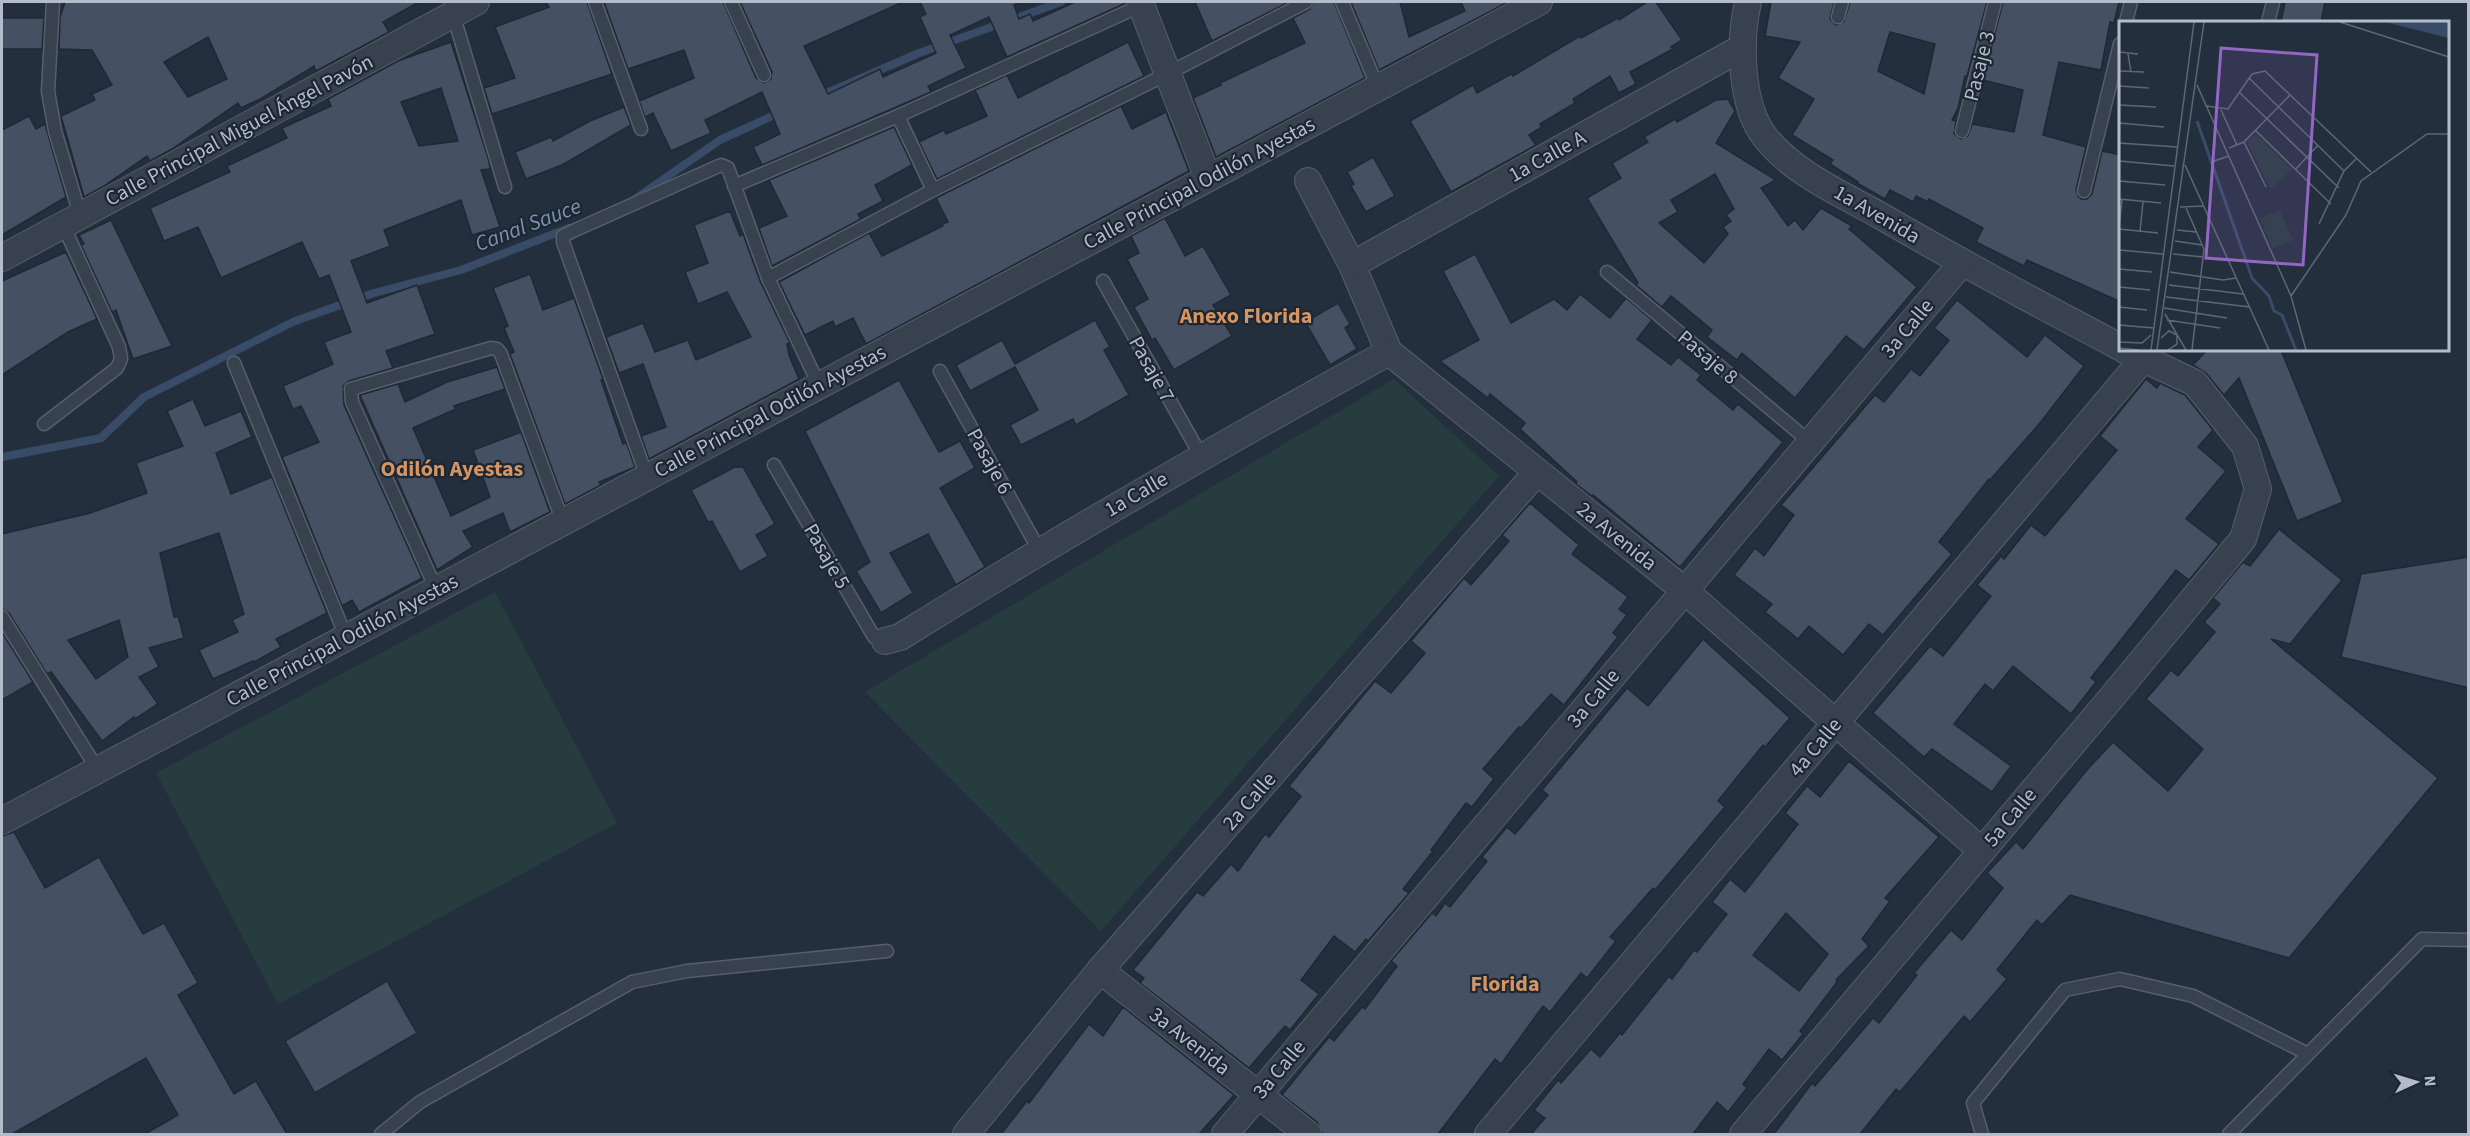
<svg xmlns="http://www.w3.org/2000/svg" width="2470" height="1136" font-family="'Source Sans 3',sans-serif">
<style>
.green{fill:#263c3f}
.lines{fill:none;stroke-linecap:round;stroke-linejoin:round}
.stream{stroke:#394c67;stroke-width:8}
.building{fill:#455162;stroke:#1f2835;stroke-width:1.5;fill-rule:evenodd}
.service-casing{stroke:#565f6c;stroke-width:15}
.minor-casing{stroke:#565f6c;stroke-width:28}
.service{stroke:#38414e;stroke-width:12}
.minor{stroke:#38414e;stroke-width:26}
.labels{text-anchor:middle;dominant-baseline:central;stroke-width:4.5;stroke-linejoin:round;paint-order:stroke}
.street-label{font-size:21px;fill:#b4bcc9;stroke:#1d2633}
.water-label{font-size:22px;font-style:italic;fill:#7c92b1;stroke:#1d2633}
.neighbourhood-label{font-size:22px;font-weight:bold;fill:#d59563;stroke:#1d2633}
.inset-river{fill:none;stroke:#394c67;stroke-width:3}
.inset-road{fill:none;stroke:#5e6776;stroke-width:1.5}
.view{fill:#9266c3;fill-opacity:0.15;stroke:#9266c3;stroke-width:3}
.inset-edge{fill:none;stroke:#b4bcc9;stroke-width:3}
</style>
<rect width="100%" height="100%" fill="#242f3e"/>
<g class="green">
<polygon points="1394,379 1499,476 1101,931 865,692"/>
<polygon points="495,592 617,823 278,1004 156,773"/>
</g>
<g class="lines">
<g class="stream">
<polyline points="820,96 919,53 1061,2"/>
<polyline points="635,199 720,140 781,112"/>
<polyline points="2,457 101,438 144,397 295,321 374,293 461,270 569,228"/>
</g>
</g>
<g class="building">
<path d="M65,2H419L383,22L389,32L316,71L314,66L262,98L241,108L238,103L172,149L150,161L147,156L104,186L84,197L61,116L95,100L92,94L112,85L92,50L59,49L60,17ZM208,37L227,79L188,97L164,62Z"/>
<polygon points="546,2 587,2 612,74 492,114 484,88 515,78 495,27 549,7"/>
<polygon points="604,2 723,2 756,78 764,83 771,79 772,72 740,2 903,2 804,46 828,94 880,69 883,77 936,53 920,17 926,14 920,2 1021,2 1014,5 1019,19 1030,14 1033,21 1075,2 1125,2 1126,3 1007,57 989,17 950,35 966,68 928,86 931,92 762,165 753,147 780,134 762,92 705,120 711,133 671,151 653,113 645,117 639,101 694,78 684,50 628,69"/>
<polygon points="1195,2 1289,2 1212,41"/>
<polygon points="1314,2 1334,2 1365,78 1216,157 1193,98 1221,85 1220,83 1305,43 1293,18 1310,9"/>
<polygon points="1351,2 1400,2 1409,37 1465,11 1461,2 1508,2 1379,70"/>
<polygon points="1647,2 1656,2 1682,40 1671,47 1673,49 1630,72 1636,84 1619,93 1610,76 1573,99 1575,103 1540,124 1542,127 1529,135 1536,145 1451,192 1410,121 1473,85 1477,93 1511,74 1513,76 1580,36 1581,38 1618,18 1619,20"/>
<path d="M1771,2H1834L1830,19L1836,25L1844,22L1850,2H1987L1967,76H1965L1958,108L1952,120L1956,121L1954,134L1961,139L1968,136L1972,124L2014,132L2023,90L1983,80L2003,2H2119L2114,23L2110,22L2101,70L2059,62L2043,135L2086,147L2076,190L2078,196L2081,199H2087L2092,194L2102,151L2121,155V302L2027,260L2024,266L1976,242L1983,228L1929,199L1928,202L1916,196L1913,202L1890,190L1885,199L1857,183L1858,182L1830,164L1833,160L1792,135L1814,99L1778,78L1800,42L1765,36ZM1890,32L1935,44L1924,94L1878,71Z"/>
<polygon points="2285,2 2325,2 2321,22 2281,22"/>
<polygon points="2,18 44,18 42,49 2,49"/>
<path d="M451,42L489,161L490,169L481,170L500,227L472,235L461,200L384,230L390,246L351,261L367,303L417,285L435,334L386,351L393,368L349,381L343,386L344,405L422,578L359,612L352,600L342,606L282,457L319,442L301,406L293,409L283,386L333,364L324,342L351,332L329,275L319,279L302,242L221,278L198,227L164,241L150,208L230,172L227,166L287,138L282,128L331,106L328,99L398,61ZM441,88L458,141L419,146L401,102Z"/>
<polygon points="1128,42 1144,76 937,179 919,142 944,130 946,134 987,116 975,90 1007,75 1018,98"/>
<path d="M1728,99L1735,111L1716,143L1776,180L1761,188L1788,226L1795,220L1803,230L1821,208L1852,226L1849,229L1917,287L1864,350L1846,336L1795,398L1742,353L1737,360L1707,337L1712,330L1671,296L1662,307L1636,285L1638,283L1587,198L1621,178L1612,163L1648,142L1644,137L1675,119L1677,122L1716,100ZM1715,174L1734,209L1726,215L1731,221L1723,227L1728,234L1704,263L1659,223L1678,212L1671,200Z"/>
<polygon points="1121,106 1132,129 1166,112 1189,171 866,344 853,318 835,327 833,321 805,335 779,282 869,233 882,256 943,226 942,224 948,222 936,198"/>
<polygon points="624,107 631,125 562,165 526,179 515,152 551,137 553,141 590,121"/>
<polygon points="29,116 36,129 45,124 66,197 2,235 2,130"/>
<polygon points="894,127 912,165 875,185 883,201 858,214 861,219 772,266 759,228 787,216 769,180"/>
<polygon points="1373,157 1395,196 1366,212 1351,186 1354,184 1347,172"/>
<polygon points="730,211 740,236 743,234 760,281 790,343 787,344 789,355 799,379 649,459 641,436 666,427 643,364 619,373 606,337 643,323 655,352 688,340 696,360 751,337 727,292 698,304 685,272 708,263 694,225"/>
<polygon points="1165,218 1185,256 1203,246 1231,295 1213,305 1232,336 1174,370 1155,338 1152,340 1134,307 1148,299 1127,259 1139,253 1131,236"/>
<polygon points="111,220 172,346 133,359 116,310 112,312 81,245 84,244 79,235"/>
<polygon points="66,252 97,319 68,332 2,375 2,281"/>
<polygon points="1475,254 1511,323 1554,299 1567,310 1580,294 1610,318 1626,298 1652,320 1637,339 1671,365 1678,357 1701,375 1697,380 1733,410 1738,404 1783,442 1680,567 1593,495 1592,496 1576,484 1577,482 1520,429 1525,423 1490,394 1488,398 1440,361 1479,340 1443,271"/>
<polygon points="530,274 543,310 574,298 603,379 601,380 623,444 626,442 635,467 599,482 601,485 565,504 510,354 514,352 504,328 508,326 493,288"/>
<polygon points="1957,300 2027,357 2045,335 2084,366 2040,423 1990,480 1989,479 1939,542 1952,554 1883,635 1869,624 1843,655 1809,626 1798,639 1765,612 1772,604 1734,575 1755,548 1764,556 1794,515 1781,505 1875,395 1884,402 1911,369 1920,376 1949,340 1934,328"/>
<polygon points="1338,303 1350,324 1345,328 1357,349 1330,365 1305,322"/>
<polygon points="1095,320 1110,347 1104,350 1129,395 1076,425 1073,419 1021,445 1010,425 1038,410 1015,367 970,391 956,365 1002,340 1015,364"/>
<polygon points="2207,350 2281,350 2343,502 2297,521 2239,378 2224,395 2206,373 2193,365"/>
<polygon points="497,367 505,389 454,406 456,409 413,428 451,516 490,497 473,450 521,432 550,512 510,532 503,513 463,531 473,547 437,570 360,395 398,384 405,402 447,382"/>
<polygon points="2146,379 2157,388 2160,383 2185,395 2213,430 2198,447 2226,471 2186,519 2219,544 2189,580 2176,570 2091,678 2096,682 2071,714 2013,666 1993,691 1985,684 1954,724 2011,766 1992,792 1932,749 1924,757 1873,713 1930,646 1943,656 1991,596 1977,585 2001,556 2004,559 2031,525 2045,536 2117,450 2100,436"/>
<polygon points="899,380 939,452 960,441 975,468 940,488 985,567 956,585 928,534 890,553 913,593 881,613 856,571 870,562 805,431"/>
<path d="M193,399L205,426L241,411L252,437L216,453L231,494L272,477L327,613L276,639L281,647L254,662L253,661L213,679L199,650L238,632L232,620L244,614L219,533L160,553L174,617L178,616L184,638L149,648L159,667L139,677L158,704L135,719L134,717L102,741L51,672L47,674L9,613L2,609V534L90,513L147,493L136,463L183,446L167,411ZM119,620L128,657L96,679L68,640Z"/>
<polygon points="735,467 743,467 775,524 756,535 768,556 740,572 712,521 708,522 691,490"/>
<polygon points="1530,503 1579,545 1572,554 1628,597 1619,609 1627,615 1613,633 1618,637 1564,705 1551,694 1521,728 1519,727 1483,769 1494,779 1472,807 1466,803 1431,850 1433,851 1403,889 1409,893 1368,941 1366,939 1355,952 1334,936 1301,980 1319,994 1290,1030 1285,1026 1249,1068 1140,983 1144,978 1133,970 1197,892 1203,896 1231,864 1238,871 1265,834 1269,837 1301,796 1289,786 1375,681 1391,693 1425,653 1411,641 1464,578 1471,585 1509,541 1502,535"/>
<polygon points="2279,529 2342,580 2290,644 2271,639 2438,778 2289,958 2070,895 2042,925 2037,920 1997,970 2007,979 1970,1022 1964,1016 1900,1092 1896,1089 1860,1134 1774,1134 1812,1083 1815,1086 1873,1018 1879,1023 1917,975 1914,973 1951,930 1962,940 2003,888 1987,873 2016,842 2023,849 2086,771 2113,742 2168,791 2203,749 2146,699 2171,670 2178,676 2215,632 2204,622 2220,604 2213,598 2243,562 2250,566"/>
<polygon points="2469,557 2469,688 2341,657 2361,574"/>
<polygon points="2,632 33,682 2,700"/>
<polygon points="1703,639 1790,718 1765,747 1763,745 1718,801 1725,807 1655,890 1653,888 1610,937 1616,941 1587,978 1581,973 1550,1012 1543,1006 1501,1064 1495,1059 1438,1134 1323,1134 1317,1122 1282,1095 1329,1037 1334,1041 1362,1007 1365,1009 1397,966 1391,961 1432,913 1436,916 1445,903 1450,907 1487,861 1482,857 1507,827 1515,834 1548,795 1542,790 1627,688 1648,706"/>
<path d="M1849,761L1939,837L1885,898L1890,901L1862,939L1869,946L1836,980L1837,982L1800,1031L1803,1034L1782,1060L1769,1049L1743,1084L1747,1088L1728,1112L1717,1102L1693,1134H1531L1545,1118L1534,1110L1558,1080L1561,1083L1591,1049L1600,1057L1620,1033L1622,1035L1669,976L1672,979L1694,950L1697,952L1727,914L1712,902L1730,879L1745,892L1798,824L1785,813L1807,786L1820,797ZM1786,913L1828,954L1799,991L1753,955Z"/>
<polygon points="14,832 45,888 99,857 143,934 164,923 198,983 178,995 234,1094 256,1081 287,1134 145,1134 178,1115 146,1058 12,1134 2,1134 2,836"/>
<polygon points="387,981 417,1033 315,1093 285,1041"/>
<polygon points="1123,1007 1234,1095 1199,1134 1001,1134 1027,1101 1029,1103 1089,1024 1103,1036"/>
</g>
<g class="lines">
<g class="service-casing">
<g id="service">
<polyline points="53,2 48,91 55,131 80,215"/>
<polyline points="595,2 641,129"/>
<polyline points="731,2 764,75"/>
<polyline points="1342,2 1378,88"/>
<polyline points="453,14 505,187"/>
<polyline points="1838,17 1842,2"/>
<polyline points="2126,22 2131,2"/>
<polyline points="2268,22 2273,2"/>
<polyline points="898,116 933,190"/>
<polyline points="1962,131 1995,2"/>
<polyline points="734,186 898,116 1142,5"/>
<polyline points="2084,191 2120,44"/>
<polyline points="1607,272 1810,442"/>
<polyline points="768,278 933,190 1167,74 1306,2"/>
<polyline points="1103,281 1201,456"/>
<polyline points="234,363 346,637"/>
<polyline points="940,371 1039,550"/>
<polyline points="44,424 117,368 121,359 119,347 63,225"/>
<polyline points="774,465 874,637 885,641"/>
<polyline points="647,477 563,242 563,236 573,231 721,165 728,168 768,278 819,385"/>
<polyline points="436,589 352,402 351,389 491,348 497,349 501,354 563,522"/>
<polyline points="2,617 98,770"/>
<polyline points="381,1134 420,1102 632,982 687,971 887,951"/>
<polyline points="1982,1134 1973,1103 2065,990 2120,979 2193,996 2308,1054"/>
<polyline points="2229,1134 2422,939 2468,940"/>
</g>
</g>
<g class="minor-casing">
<g id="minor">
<polyline points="1140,2 1208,178"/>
<path d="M1748,2C1739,40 1740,105 1765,137C1794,174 1842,194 1881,216C1960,262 2040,305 2120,347"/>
<polyline points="1308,181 1352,265 1389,352 1684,590 1982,851"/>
<polyline points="2,258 476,2"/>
<polyline points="1352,265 1743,47"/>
<path d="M885,641L900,637C1061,537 1224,443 1389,352"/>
<polyline points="2,821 1539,2"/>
<polyline points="1100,970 1308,1134"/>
<polyline points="966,1134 1100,970 1537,472"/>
<polyline points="1225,1134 1962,263"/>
<polyline points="1488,1134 2143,359"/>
<polyline points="1743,1134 2112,697 2243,539 2258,489 2245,446 2195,383 2125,350"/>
</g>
</g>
<use href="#service" class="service"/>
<use href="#minor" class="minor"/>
</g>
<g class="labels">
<g class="street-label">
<text transform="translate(1979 66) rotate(-76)">Pasaje 3</text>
<text transform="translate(239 130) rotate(-28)">Calle Principal Miguel Ángel Pavón</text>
<text transform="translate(1547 156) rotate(-29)">1a Calle A</text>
<text transform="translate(1199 183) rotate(-28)">Calle Principal Odilón Ayestas</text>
<text transform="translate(1877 214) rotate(30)">1a Avenida</text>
<text transform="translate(1907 328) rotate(-50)">3a Calle</text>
<text transform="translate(1708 357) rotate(40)">Pasaje 8</text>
<text transform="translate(1152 369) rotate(61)">Pasaje 7</text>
<text transform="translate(770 411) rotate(-28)">Calle Principal Odilón Ayestas</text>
<text transform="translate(990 461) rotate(61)">Pasaje 6</text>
<text transform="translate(1136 494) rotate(-30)">1a Calle</text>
<text transform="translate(1617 536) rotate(39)">2a Avenida</text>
<text transform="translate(827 556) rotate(60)">Pasaje 5</text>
<text transform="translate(342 640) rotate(-28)">Calle Principal Odilón Ayestas</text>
<text transform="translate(1593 698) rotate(-50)">3a Calle</text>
<text transform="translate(1815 747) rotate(-50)">4a Calle</text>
<text transform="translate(1249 801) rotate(-49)">2a Calle</text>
<text transform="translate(2010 817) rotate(-50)">5a Calle</text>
<text transform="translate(1190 1041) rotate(38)">3a Avenida</text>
<text transform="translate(1279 1069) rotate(-50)">3a Calle</text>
</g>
<g class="water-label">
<text transform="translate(528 225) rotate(-21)">Canal Sauce</text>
</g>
<g class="neighbourhood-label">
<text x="1246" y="316">Anexo Florida</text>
<text x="452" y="469">Odilón Ayestas</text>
<text x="1505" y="984">Florida</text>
</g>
</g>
<g transform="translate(2119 21)">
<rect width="330" height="330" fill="#242f3e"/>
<path d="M137,113L173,149L151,168L128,121ZM161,189L174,219L154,228L141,198Z" fill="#263c3f"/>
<path d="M266,1H330V17Z" fill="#394c67"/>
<path class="inset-river" d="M78,100L133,257L150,275L155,290L163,294L177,329"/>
<path class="inset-road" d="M221,1L330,36M0,31L19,33M9,33L12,51M0,50L25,51M130,57L225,150M78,64L172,275M0,65L30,67M121,72L220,167M0,84L37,86M87,85L109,88L133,53L146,50L252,151M102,89L118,124M0,102L45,106M136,109L212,183M125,121L147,166M0,122L58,126M110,127L125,121L171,74M0,140L55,145M92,141L110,135M66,144L150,329M176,149L199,124M0,160L46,164M0,178L42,182M61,186L85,185M67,187L85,228L73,329M200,203L225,150L237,138M0,205L3,179M0,208L39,212M58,209L77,211M21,210L24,181M56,220L83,224M0,229L44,233M54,233L84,236M0,248L33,251M51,251L104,259L117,257M50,264L124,273M0,266L31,269M47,276L131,286M0,286L28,289M45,287L108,297M46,293L67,329M48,299L101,307M0,304L35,307M42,317L50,310L58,314V323L49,329M0,321L23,322L32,314M0,327L20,329M32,329L75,1M38,329L85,1M187,329L172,275L227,194L242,160L308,113H330"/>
<path class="view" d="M102,27L198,34L184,244L87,237Z"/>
<rect width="330" height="330" class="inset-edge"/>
</g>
<rect width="2470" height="1136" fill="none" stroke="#b4bcc9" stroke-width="6"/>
<g transform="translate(2416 1082) rotate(86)" stroke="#1d2633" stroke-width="4.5" paint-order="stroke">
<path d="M0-4.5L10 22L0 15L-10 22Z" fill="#b4bcc9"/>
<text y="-9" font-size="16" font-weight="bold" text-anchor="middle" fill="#b4bcc9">N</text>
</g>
</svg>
